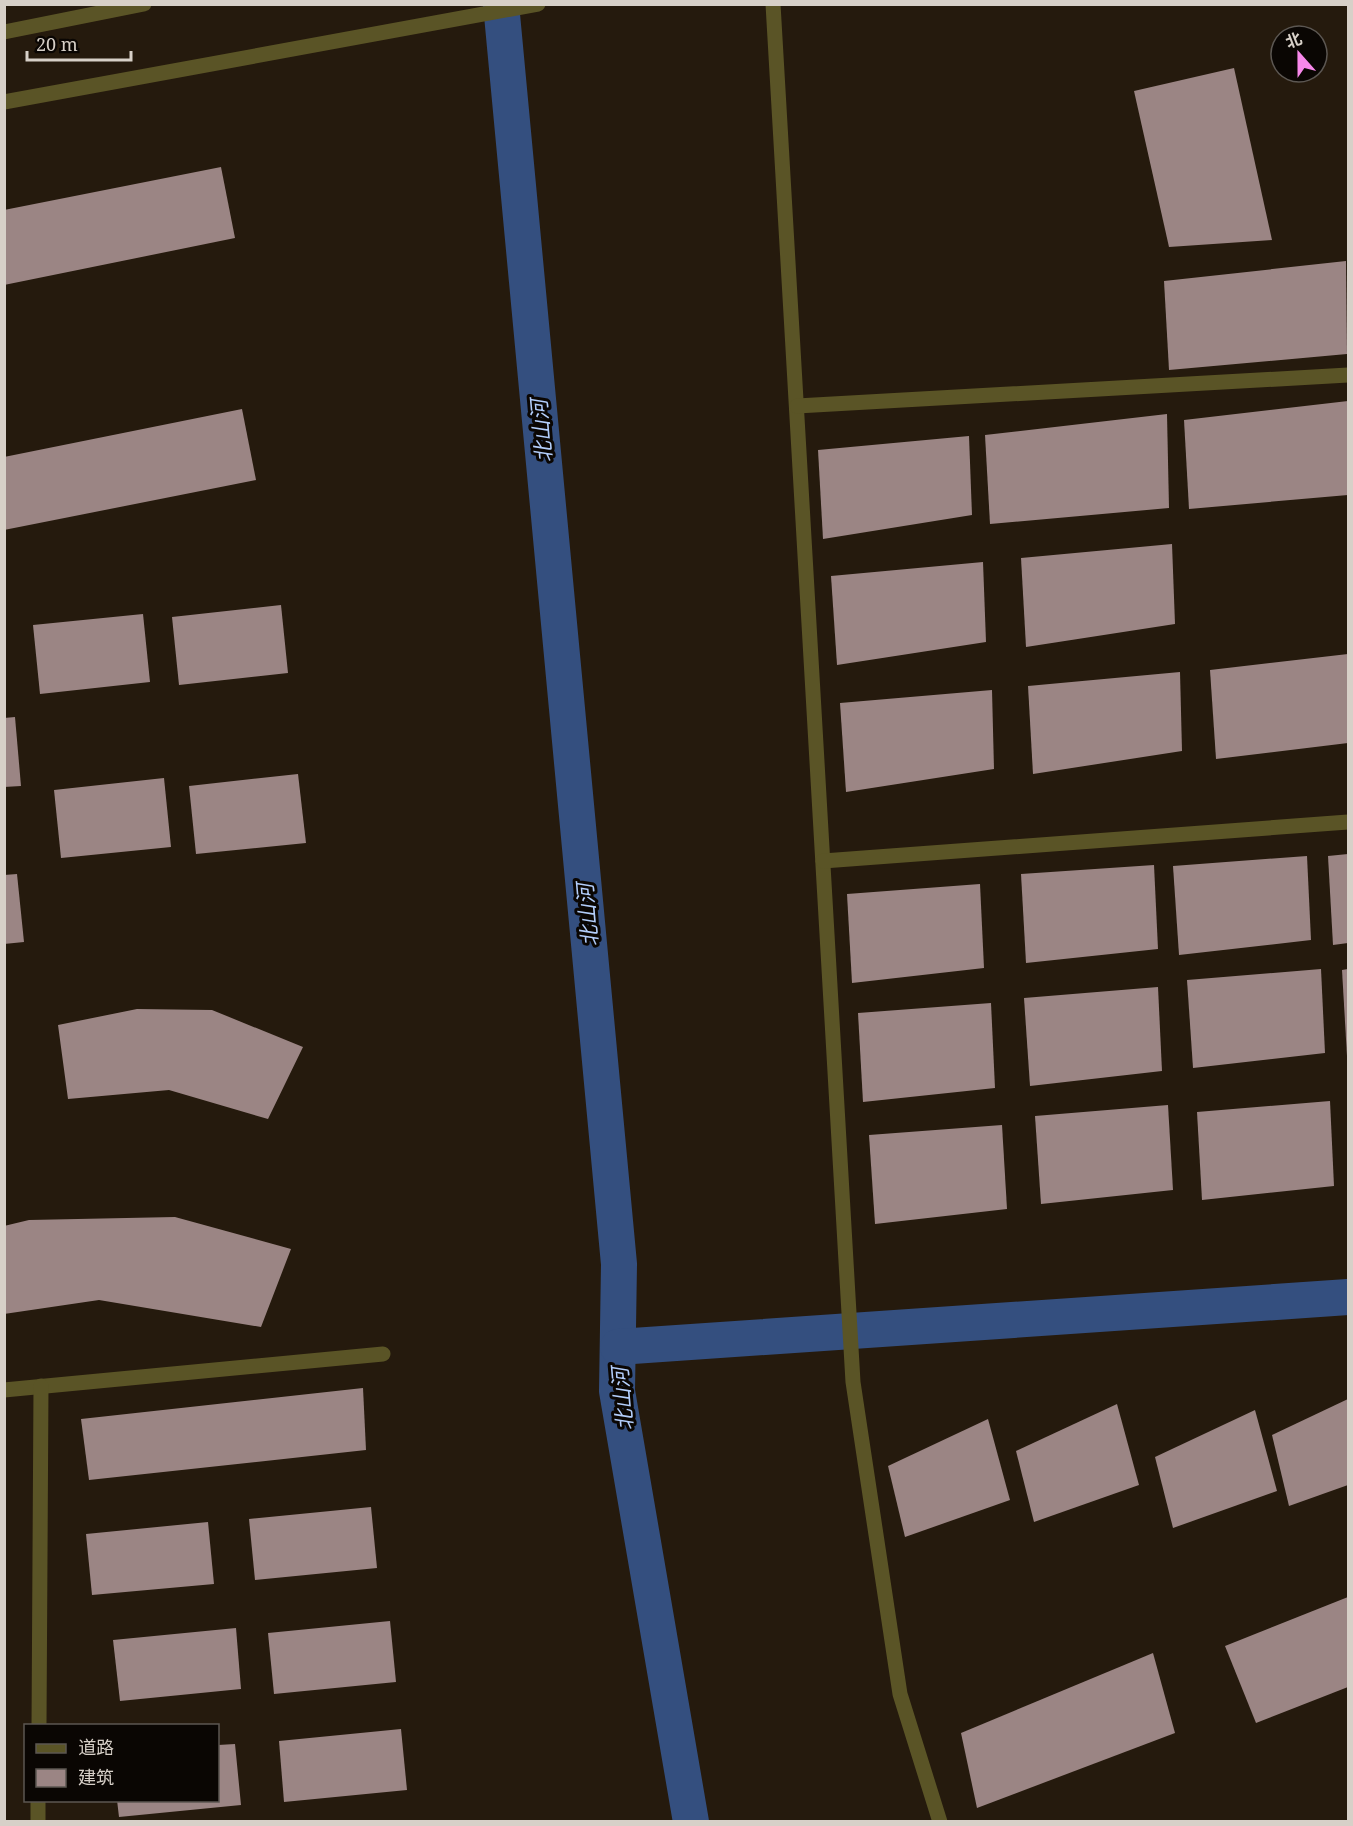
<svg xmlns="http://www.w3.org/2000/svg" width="1353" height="1826" font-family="'Noto Serif','Noto Sans SC',serif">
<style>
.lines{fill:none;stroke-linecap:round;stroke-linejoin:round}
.canal{stroke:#344f7f;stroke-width:36}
.building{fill:#9b8584}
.minor{stroke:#5a5426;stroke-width:15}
.tertiary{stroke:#5a5426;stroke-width:15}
.labels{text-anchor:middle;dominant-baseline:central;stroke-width:6;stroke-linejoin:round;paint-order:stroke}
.water-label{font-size:21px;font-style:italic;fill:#b3cefb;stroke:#0a0603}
</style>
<rect width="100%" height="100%" fill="#251a0d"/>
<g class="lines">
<g class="canal">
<polyline points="501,4 619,1264 617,1391 691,1822"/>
<polyline points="618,1347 1348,1297"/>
</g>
</g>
<g class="building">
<polygon points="1234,68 1272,240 1169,247 1134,91"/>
<polygon points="221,167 235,238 4,285 4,210"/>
<polygon points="1346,261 1347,354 1169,370 1164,281"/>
<polygon points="1348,401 1348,495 1189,509 1184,420"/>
<polygon points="242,409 256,480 4,530 4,457"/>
<polygon points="1167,414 1169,508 990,524 985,435"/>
<polygon points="969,436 972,515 823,539 818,450"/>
<polygon points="1172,544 1175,624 1026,647 1021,558"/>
<polygon points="983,562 986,642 837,665 831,576"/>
<polygon points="281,605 288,673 179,685 172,617"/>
<polygon points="143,614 150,682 40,694 33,625"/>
<polygon points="1348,654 1348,743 1216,759 1210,670"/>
<polygon points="1180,672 1182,751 1033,774 1028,686"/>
<polygon points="992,690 994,769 846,792 840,703"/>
<polygon points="15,717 21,786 4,787 4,718"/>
<polygon points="298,774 306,843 196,854 189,786"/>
<polygon points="164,778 171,847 61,858 54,790"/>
<polygon points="1348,854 1348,943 1333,945 1328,856"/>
<polygon points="1307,856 1311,940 1179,955 1173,866"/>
<polygon points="1154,865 1158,949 1026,963 1021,874"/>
<polygon points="17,874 24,942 4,944 4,875"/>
<polygon points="980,884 984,968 852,983 847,894"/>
<polygon points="1321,969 1325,1053 1193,1068 1187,980"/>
<polygon points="1348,969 1348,1056 1347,1056 1342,970"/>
<polygon points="1158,987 1162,1071 1030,1086 1024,998"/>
<polygon points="991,1003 995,1088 863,1102 858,1013"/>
<polygon points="137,1009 212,1010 303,1047 268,1119 169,1090 68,1099 58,1025"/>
<polygon points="1330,1101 1334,1186 1202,1200 1197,1112"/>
<polygon points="1168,1105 1173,1190 1041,1204 1035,1116"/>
<polygon points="1002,1125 1007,1209 875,1224 869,1135"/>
<polygon points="175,1217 291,1249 261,1327 99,1300 4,1314 4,1226 29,1220"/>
<polygon points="363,1388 366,1450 89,1480 81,1419"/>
<polygon points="1348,1399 1348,1485 1289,1506 1272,1435"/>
<polygon points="1117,1404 1139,1485 1034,1522 1016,1451"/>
<polygon points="1255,1410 1277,1491 1173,1528 1155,1457"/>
<polygon points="988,1419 1010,1500 905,1537 888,1466"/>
<polygon points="371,1507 377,1568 255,1580 249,1519"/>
<polygon points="208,1522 214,1584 92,1595 86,1534"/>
<polygon points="1348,1597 1348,1687 1256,1723 1225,1646"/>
<polygon points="390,1621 396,1682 274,1694 268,1633"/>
<polygon points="236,1628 241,1689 120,1701 113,1640"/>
<polygon points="1153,1653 1175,1733 977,1808 961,1733"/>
<polygon points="401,1729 407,1790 284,1802 279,1741"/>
<polygon points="235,1744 241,1805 119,1817 117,1800 218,1800 218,1745"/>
</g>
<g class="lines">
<g class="minor">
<polyline points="773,4 853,1382 900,1694 940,1822"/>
<polyline points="797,406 1348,375"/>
<polyline points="823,861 1348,822"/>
<polyline points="4,1390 383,1354"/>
<polyline points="39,1726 41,1386"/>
<polyline points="38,1822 38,1800"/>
</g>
<g class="tertiary">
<polyline points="4,32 144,4"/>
<polyline points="4,102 538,4"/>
</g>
</g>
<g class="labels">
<g class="water-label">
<text transform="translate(541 431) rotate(-95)">北山河</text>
<text transform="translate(587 915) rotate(-95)">北山河</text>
<text transform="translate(622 1399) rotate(-95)">北山河</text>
</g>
</g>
<rect width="1353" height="1826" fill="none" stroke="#d7d0c8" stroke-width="12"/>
<rect x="24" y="1724" width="195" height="78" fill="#0a0603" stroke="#5c5752" stroke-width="1.5"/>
<rect x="36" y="1744" width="30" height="9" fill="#5a5426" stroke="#5c5752" stroke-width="1.5"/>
<text x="78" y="1754" font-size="18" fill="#d7d0c8">道路</text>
<rect x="36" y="1769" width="30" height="18" fill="#9b8584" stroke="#5c5752" stroke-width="1.5"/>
<text x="78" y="1784" font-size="18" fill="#d7d0c8">建筑</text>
<g transform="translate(1299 54) rotate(339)"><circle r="28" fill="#0a0603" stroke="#5c5752" stroke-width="1.5"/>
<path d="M0-4.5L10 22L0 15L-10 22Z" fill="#f888eb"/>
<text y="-9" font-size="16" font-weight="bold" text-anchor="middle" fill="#d7d0c8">北</text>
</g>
<path d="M27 51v9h104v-9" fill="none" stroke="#d7d0c8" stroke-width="3"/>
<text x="36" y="51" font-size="18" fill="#d7d0c8" stroke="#0a0603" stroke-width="4.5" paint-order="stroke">20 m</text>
</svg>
